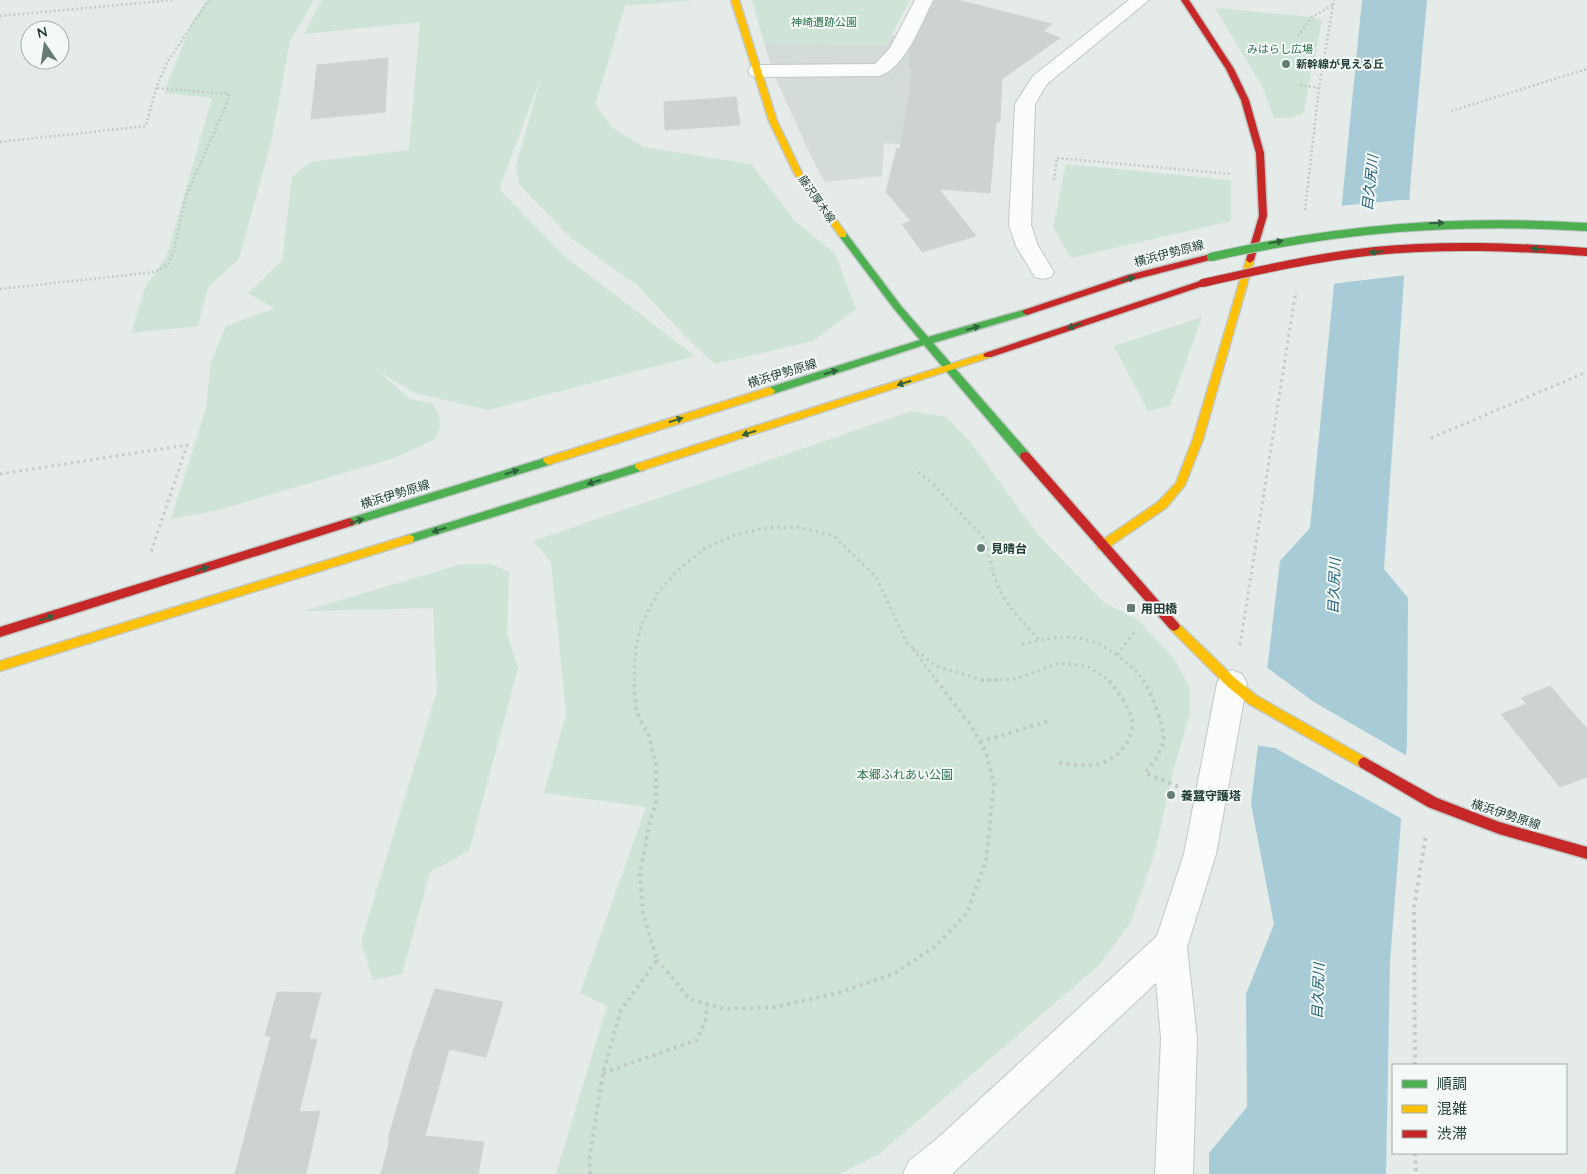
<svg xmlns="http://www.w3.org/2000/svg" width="1587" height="1174" font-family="Quicksand,'Noto Sans JP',sans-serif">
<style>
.built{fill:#d4dcd9}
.green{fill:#cfe3d7}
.water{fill:#a7ccd7}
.pier{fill:#e5ebe8}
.building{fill:#ced3d1;stroke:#ced4d1}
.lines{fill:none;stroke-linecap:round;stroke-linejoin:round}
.street-casing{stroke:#c2c8c6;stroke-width:2}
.fast-casing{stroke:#c1c8c6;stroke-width:3}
.slow-casing{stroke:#c1c8c6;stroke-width:3}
.jam-casing{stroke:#c1c8c6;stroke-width:3}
.path-far2{stroke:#c2cac8;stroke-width:2.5;stroke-dasharray:2 2.5;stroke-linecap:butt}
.path-far1{stroke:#c2cac8;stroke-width:3;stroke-dasharray:2.5 4;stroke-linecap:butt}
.path{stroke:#c2cac8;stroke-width:4;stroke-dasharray:3 4.5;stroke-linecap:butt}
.street{fill:#fbfcfc;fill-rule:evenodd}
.fast{fill:#4caf50;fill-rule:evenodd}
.slow{fill:#ffc107;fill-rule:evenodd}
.jam{fill:#c62828;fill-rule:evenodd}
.fast-bridge-casing{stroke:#bdc6c4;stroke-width:10;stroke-linecap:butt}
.jam-bridge-casing{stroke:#bdc6c4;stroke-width:10;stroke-linecap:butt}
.fast-bridge{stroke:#4caf50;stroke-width:8}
.jam-bridge{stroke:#c62828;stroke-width:8}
.oneway{fill:#2f6040}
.poi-dot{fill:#677b76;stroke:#f4f9f7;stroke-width:2}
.labels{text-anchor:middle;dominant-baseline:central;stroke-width:4;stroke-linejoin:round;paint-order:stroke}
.far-park-label{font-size:11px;fill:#2e7450;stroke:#f4f9f7}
.far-poi-label{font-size:11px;font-weight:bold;fill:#233e39;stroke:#f4f9f7;text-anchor:start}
.far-street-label{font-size:11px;fill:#233e39;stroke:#f4f9f7}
.street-label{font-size:12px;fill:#233e39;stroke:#f4f9f7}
.poi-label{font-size:12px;font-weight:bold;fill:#233e39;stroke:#f4f9f7;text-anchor:start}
.park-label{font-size:12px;fill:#2e7450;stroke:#f4f9f7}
.water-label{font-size:14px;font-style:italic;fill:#1f6178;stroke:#f4f9f7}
</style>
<rect width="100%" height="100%" fill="#e5ebe8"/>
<polygon class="built" points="892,35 949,45 921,146 884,143 882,176 825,182 810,154 775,77 764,43 886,45"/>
<g class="green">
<polygon points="207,0 314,0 290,41 271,142 239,259 208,287 198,326 131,333 145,288 167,255 212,98 164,93 192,22"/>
<polygon points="322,0 696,0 625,6 595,105 613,128 643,147 751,164 795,221 835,254 856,309 813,341 715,364 692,343 637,285 572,239 519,184 516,166 542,74 499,189 564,256 695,356 488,410 415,393 378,371 410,399 432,403 439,415 440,428 434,440 391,459 219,510 171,519 206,408 211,362 226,326 273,309 276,310 248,293 282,261 292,177 311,162 409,150 420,22 304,34"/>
<polygon points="752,0 910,0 886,45 764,43"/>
<polygon points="1215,8 1312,17 1322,20 1303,114 1290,118 1274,118 1262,86"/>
<polygon points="1066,164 1231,180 1231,221 1071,258 1053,227"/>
<polygon points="1202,317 1170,406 1148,411 1114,346"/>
<polygon points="912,411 946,417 968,439 1039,536 1105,603 1136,619 1141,623 1175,660 1189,687 1190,713 1174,768 1154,855 1131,922 1098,966 878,1155 839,1174 556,1174 607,1006 580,993 646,807 544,793 566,714 551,562 533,541"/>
<polygon points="462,564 491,564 509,572 507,634 518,668 469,851 430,872 402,974 373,980 361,942 437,691 433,608 304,611"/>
</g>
<polygon class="water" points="1362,0 1427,0 1411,176 1384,569 1408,598 1407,743 1390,962 1386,1174 1209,1174 1209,1153 1247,1107 1246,994 1274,924 1251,804 1280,561 1310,528"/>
<g class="pier">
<polygon points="1401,200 1412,200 1407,275 1331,284 1339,206"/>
<polygon points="1265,666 1314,702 1409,757 1404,820 1275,748 1255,745"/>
</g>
<g class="building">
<polygon points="935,0 958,0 1052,24 1043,31 1060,38 1002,79 1000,122 996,122 990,193 939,189 976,236 922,252 902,224 911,221 886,192 897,148 900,149 913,69 909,69 910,49"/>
<polygon points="388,58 385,112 311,119 317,65"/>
<polygon points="736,97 740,125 665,130 664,102"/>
<polygon points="1550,686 1587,729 1587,777 1560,787 1501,714 1527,704 1521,698"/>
<polygon points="435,989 503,1002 486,1057 449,1049 425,1136 484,1142 478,1174 381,1174 390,1139 388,1139 413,1052"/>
<polygon points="277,992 321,993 309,1039 317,1039 299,1112 320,1111 306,1174 235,1174 271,1036 265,1036"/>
</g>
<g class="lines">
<g class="street-casing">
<g id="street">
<path d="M915,0H933C922,22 905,69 879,76L757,77L750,75L748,71L750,67L757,65L875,64L890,48Z"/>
<polygon points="1129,0 1149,0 1047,84 1035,104 1031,225 1038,246 1054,272 1051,277 1043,279 1035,277 1016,246 1009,225 1015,104 1033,76"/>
<polygon points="1232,670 1242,674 1247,683 1216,854 1187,947 1197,1038 1193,1174 1155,1174 1161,1038 1156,983 952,1174 903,1174 909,1161 939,1137 1157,936 1184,854 1217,683 1222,674"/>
</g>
</g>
<g class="fast-casing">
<g id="fast">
<polygon points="843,232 846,233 901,306 928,337 1027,309 1030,310 1030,314 933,343 1029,453 1030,456 1029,459 1021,459 924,345 773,394 767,394 765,391 767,388 920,340 895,310 840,237 840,233"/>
<polygon points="548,457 553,461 552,464 350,526 345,522 350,518"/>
<polygon points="640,463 644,464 645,467 644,470 409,543 405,542 404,539 405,536 409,535"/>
</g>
</g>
<g class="slow-casing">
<g id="slow">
<polygon points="731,0 739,0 777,121 802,173 846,233 846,237 840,237 794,173 769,121"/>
<polygon points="1250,257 1254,260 1203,439 1185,485 1166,508 1106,549 1098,549 1097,546 1098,543 1158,502 1176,483 1193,439 1246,260"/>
<polygon points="988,352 991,353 993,355 991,357 640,471 635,467 636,464"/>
<polygon points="770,387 775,391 773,394 548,465 543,461 544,458"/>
<polygon points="409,535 413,536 414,539 413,542 0,671 0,661"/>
<polygon points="1174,621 1178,623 1236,679 1257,696 1368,759 1370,763 1368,767 1364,769 1360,767 1249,704 1228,687 1170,629 1168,626 1170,623"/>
</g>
</g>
<g class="jam-casing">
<g id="jam">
<polygon points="1181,0 1189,0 1234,69 1249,100 1264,153 1267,216 1254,260 1250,263 1246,260 1259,216 1256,153 1241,100 1226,69"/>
<polygon points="1211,254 1215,257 1214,259 1133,280 1027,315 1022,312 1024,310 1128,275"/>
<polygon points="1203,280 1206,281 1206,285 991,357 985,357 983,355 985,353"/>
<polygon points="1025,452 1029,453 1178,623 1180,626 1178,629 1174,631 1170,629 1021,459 1020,456 1021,453"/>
<polygon points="350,518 355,522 354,525 0,637 0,627"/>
<polygon points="1364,757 1437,798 1499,822 1587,847 1587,859 1499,834 1428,807 1360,767 1358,763 1360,759"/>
</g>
</g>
<g class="path-far2">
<polyline points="0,16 172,0"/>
<polyline points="1298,36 1312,17 1333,5"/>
<polyline points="1300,85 1319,88"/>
<polyline points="1451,111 1587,69"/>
<polyline points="0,142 146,126 156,88 168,61 209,0"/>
<polyline points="1054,180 1057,158 1231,174"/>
<polyline points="1305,210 1319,88 1334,0"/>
<polyline points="0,289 154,272 168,265 174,250 186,196 228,101 229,94 156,88"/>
<polyline points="1295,298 1296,293"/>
</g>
<g class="path-far1">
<polyline points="1431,438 1587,372"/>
<path d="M918,472L928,479L982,536C991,551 990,568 997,584C1006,606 1024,623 1039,640"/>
<polyline points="0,474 187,445 151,552"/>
<path d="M1022,644C1063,635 1087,631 1122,659C1130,666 1138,671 1143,681"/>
<polyline points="1240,645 1295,296"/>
<polyline points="913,649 937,681"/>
<polyline points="1117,655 1135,631"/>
<polyline points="634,681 636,647 642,623 657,594 677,571 705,548 735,535 764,528 797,527 834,536 876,577 907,643 936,666 983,680 1016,679 1059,663 1087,666 1110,681"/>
</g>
<g class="path">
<polyline points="981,680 998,680"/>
<path d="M1143,680C1150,690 1167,731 1163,743C1160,753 1152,765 1145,773L1179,787"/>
<polyline points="980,742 1052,720"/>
<path d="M1059,763C1070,764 1083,766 1094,765C1114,763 1136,740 1132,719C1130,709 1115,686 1108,680"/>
<polyline points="657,960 690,999 725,1009 775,1007 838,993 893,974 936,946 967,913 986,860 994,784 986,752 970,724 936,680"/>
<polyline points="1415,1065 1414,906 1426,835"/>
<polyline points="603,1073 697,1040 706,1019 707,1004"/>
<polyline points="1415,1153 1416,1174"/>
<polyline points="590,1174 589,1162 603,1073 621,1010 657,960 643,914 640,873 650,821 656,803 656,765 649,736 636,711 634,680"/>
</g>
<use href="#street" class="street"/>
<use href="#fast" class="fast"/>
<use href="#slow" class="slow"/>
<use href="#jam" class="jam"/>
<g class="fast-bridge-casing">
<path id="fast-bridge" d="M1211,257C1341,228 1454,219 1587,227"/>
</g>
<g class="jam-bridge-casing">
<path id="jam-bridge" d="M1203,283C1260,270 1317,257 1375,251C1445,244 1516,247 1587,252"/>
</g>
<use href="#fast-bridge" class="fast-bridge"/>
<use href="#jam-bridge" class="jam-bridge"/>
</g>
<defs><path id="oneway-solid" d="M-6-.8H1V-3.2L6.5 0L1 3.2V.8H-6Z" transform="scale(1.25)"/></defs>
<g class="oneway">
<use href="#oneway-solid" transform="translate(1437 223) rotate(-1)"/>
<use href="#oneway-solid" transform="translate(1276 242) rotate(-10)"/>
<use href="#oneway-solid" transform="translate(1538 249) rotate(-176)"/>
<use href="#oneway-solid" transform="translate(1376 252) rotate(174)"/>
<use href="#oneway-solid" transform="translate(1128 279) rotate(-17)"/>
<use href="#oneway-solid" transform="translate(1074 326) rotate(161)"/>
<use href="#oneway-solid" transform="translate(973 328) rotate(-15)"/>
<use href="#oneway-solid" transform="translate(831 372) rotate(-17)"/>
<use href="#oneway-solid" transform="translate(904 383) rotate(162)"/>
<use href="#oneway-solid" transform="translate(676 420) rotate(-17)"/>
<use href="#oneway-solid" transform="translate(749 433) rotate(162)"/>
<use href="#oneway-solid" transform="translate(512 472) rotate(-17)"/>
<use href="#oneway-solid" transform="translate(594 482) rotate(163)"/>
<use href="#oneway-solid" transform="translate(357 521) rotate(-17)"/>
<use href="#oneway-solid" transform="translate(439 530) rotate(163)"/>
<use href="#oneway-solid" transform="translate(202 569) rotate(-17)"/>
<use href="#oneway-solid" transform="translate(47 618) rotate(-17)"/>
</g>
<g class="poi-dot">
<circle cx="1286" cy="64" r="5"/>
<circle cx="981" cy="548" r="5"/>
<rect x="1126" y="603" width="10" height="10" rx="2.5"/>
<circle cx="1171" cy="795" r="5"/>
</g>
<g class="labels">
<g class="far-park-label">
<text x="824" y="22">神崎遺跡公園</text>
<text x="1280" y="49">みはらし広場</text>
</g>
<g class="far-poi-label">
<text x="1296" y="64">新幹線が見える丘</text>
</g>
<g class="far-street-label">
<text transform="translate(817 199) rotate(55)">藤沢厚木線</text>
</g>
<g class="street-label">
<text transform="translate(1169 253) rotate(-15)">横浜伊勢原線</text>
<text transform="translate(782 373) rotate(-17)">横浜伊勢原線</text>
<text transform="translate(395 494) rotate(-17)">横浜伊勢原線</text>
<text transform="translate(1506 814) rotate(18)">横浜伊勢原線</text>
</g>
<g class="poi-label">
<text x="991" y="548">見晴台</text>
<text x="1141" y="608">用田橋</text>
<text x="1181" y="795">養蠶守護塔</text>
</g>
<g class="park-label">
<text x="905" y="774">本郷ふれあい公園</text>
</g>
<g class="water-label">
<text transform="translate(1370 183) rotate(-84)">目久尻川</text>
<text transform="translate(1334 586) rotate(-88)">目久尻川</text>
<text transform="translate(1318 991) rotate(-88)">目久尻川</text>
</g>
</g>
<rect x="1392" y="1064" width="175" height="90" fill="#f4f9f7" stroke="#a0aeab"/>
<rect x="1402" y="1080" width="25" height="8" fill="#4caf50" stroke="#a0aeab"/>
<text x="1437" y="1089" font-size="15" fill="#233e39">順調</text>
<rect x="1402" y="1105" width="25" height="8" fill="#ffc107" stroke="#a0aeab"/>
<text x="1437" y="1114" font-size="15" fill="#233e39">混雑</text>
<rect x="1402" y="1130" width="25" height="8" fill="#c62828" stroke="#a0aeab"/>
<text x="1437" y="1139" font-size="15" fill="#233e39">渋滞</text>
<g transform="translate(45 45) rotate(347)"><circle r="24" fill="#f4f9f7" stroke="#a0aeab"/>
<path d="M0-4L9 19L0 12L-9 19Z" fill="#677b76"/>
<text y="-8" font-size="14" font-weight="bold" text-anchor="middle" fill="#233e39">N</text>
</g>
</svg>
